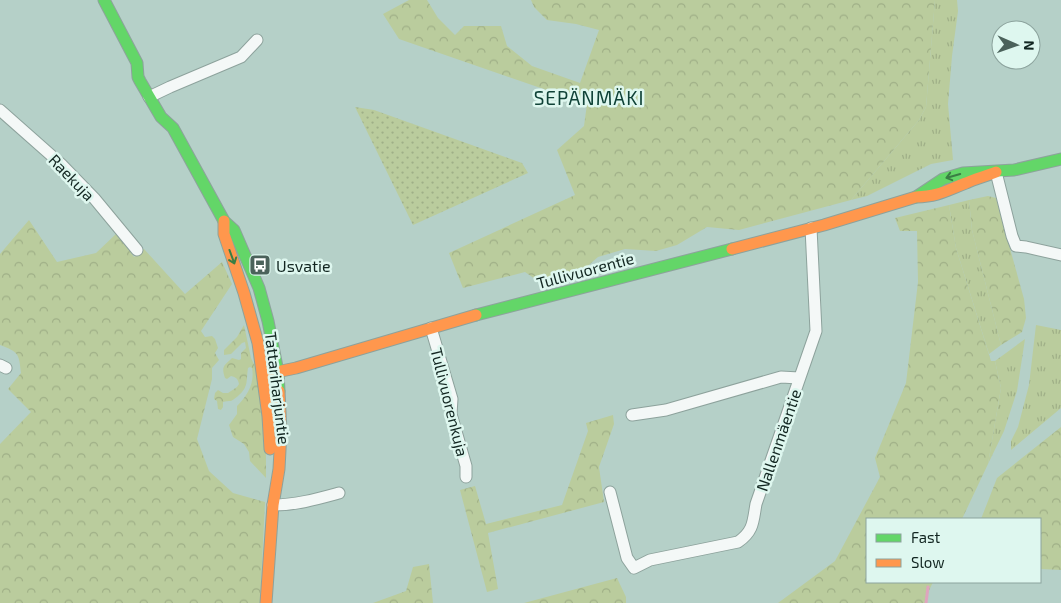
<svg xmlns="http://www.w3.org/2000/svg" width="1061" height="603" font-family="'Exo 2',sans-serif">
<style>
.grass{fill:url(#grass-tufts)}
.forest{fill:url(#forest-crowns)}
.park{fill:url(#park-dots)}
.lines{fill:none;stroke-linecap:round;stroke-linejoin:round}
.stream{stroke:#dea5bd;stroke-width:3}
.street-casing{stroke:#8da29c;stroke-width:13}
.fast-casing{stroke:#8da29c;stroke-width:13}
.slow-casing{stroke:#8da29c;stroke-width:13}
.street{stroke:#f4f8f7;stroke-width:11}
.fast{stroke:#63d668;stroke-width:11}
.slow{stroke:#ff974d;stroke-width:11}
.oneway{stroke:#3a7e44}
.labels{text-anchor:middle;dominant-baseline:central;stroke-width:5;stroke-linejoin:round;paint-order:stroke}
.street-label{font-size:16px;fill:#122621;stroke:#def7ef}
.poi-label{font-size:16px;fill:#122621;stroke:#def7ef;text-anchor:start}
.quarter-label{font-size:19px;letter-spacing:1px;fill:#0f4237;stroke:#def7ef}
</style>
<defs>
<pattern id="grass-tufts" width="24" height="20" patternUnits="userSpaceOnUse" patternTransform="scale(1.25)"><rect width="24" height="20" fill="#bacc9d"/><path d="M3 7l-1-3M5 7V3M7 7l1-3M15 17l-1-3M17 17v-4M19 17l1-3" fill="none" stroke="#9faf87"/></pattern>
<pattern id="forest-crowns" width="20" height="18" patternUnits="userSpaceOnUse" patternTransform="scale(1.25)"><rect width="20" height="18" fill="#bacc9d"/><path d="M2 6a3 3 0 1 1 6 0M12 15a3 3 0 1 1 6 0" fill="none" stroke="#9faf87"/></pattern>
<pattern id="park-dots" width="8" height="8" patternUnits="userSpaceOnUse" patternTransform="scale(1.25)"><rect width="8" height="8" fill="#bacc9d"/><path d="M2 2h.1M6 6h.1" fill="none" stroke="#9faf87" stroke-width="1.8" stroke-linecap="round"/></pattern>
</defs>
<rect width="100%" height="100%" fill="#b5d0c8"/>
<g class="grass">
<polygon points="935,0 957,0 958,11 952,56 948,104 953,160 931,164 867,196 851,200 919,120 926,107"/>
<polygon points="969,200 972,230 1001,345 989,354 956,248 949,205"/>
<polygon points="1036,325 1061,330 1061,408 1011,450 1011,441 1018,427 1029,385"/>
<polygon points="1025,339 1017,391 1004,431 988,464 1001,388 995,361"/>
</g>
<g class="forest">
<polygon points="409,0 427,0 438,18 455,35 464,26 501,26 507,46 532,66 580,83 599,30 576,24 547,20 534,7 531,0 935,0 926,107 919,120 851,200 739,230 707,227 677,245 656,251 625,249 598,257 576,276 541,283 525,272 463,288 449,253 575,195 557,150 584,126 587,104 399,39 383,14"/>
<polygon points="988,196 996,198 1024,299 1026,318 1022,332 1001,345 972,230 969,200"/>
<polygon points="949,205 956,248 991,361 995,361 1001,388 988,464 962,519 867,519 867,582 933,582 926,597 925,603 778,603 835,561 880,477 875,458 906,383 918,282 917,231 900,231 895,218"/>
<path d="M29,220L57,262L96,253L117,233L134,257L144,249L185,294L222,262L232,284L201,331L205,337L212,336L215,339L218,348L215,353L219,360L212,368V379L197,439L209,471L233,493L265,502L260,603H0V444L31,412L8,389L21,373C19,354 19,352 0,345V254Z"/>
<path d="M244,325L251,358L259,374L266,428V478L250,461L249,452L244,444L233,437L229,425L237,414V406C247,396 255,383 252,368L250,367L248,368C246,380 249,387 238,396C237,397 233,400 231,401C228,401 226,401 223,402V407L221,410L218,409L217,401L214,399L215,393L218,390L223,393H228L237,387L239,384C238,379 236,377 231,376L227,379L225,378C221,366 224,366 232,358L239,360L241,359V353L246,348L245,342L242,343L231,354L224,355V350L237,337Z"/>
<polygon points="613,415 614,424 599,467 604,502 488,533 498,589 487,592 460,490 475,486 486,524 562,505 588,431 586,423"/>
<polygon points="1061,427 1061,570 1040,569 1040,519 981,519 997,478"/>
<polygon points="429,564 433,603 373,603 406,591 413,567"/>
<polygon points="617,578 626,597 626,603 524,603"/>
</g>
<polygon class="park" points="355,107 374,110 522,163 528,173 413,225"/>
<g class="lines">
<polyline class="stream" points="926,603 928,587"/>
<g class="street-casing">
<g id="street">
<polyline points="149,97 170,87 241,57 257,40"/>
<polyline points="0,110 61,164 94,198 137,250"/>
<polyline points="996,172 1012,236 1016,246 1026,247 1061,255"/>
<polyline points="431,328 452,399 451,414 466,466 466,477"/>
<polyline points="0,365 6,368"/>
<polyline points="632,415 666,410 781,377 799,378"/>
<path d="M610,492L627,558L634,568L650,560L738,542C754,531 753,521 756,504L816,331L811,228"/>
<path d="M273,505C296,505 317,499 339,493"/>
</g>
</g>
<g class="fast-casing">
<g id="fast">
<polyline points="104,0 137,63 138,77 140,81 161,117 173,128 224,221 234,230 259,288 268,321 278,372 279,391"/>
<polyline points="916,197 943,179 963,173 1014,170 1061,159"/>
<polyline points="476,315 732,249"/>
</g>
</g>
<g class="slow-casing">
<g id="slow">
<polyline points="224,221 224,234 244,293 258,343 268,416 270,449"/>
<path d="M732,249L824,225L916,197C939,196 945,191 966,183C975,179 986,176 996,172"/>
<polyline points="267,374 296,368 476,315"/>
<polyline points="266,603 273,505 279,469 281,431 279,391"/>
</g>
</g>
<use href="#street" class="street"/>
<use href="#fast" class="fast"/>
<use href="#slow" class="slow"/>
</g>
<defs><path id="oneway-shaft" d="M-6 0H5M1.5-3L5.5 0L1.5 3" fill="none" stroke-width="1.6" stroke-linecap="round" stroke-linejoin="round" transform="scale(1.25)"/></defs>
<g class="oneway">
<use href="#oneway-shaft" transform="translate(953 176) rotate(164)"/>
<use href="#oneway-shaft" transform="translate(232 257) rotate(70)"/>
</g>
<defs>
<g id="bus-square" transform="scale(1.125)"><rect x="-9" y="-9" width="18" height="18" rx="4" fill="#4b625b" stroke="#def7ef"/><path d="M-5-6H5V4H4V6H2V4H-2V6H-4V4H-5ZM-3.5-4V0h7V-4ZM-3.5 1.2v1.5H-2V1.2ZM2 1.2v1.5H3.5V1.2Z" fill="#fff"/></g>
</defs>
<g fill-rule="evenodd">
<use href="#bus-square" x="260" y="265"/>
</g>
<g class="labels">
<g class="street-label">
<text transform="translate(72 177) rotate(46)">Raekuja</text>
<text transform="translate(585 270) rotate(-15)">Tullivuorentie</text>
<text transform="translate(278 388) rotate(83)">Tattariharjuntie</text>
<text transform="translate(450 402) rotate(76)">Tullivuorenkuja</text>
<text transform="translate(778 440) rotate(-71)">Nallenmäentie</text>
</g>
<g class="poi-label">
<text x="276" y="265">Usvatie</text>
</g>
<g class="quarter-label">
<text x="589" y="97">SEPÄNMÄKI</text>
</g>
</g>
<rect x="866" y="518" width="175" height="65" fill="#def7ef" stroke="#8ca39d"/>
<rect x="876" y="534" width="25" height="8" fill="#63d668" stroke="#8ca39d"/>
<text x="911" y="543" font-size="15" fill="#122621">Fast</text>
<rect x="876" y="559" width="25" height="8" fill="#ff974d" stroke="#8ca39d"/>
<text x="911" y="568" font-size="15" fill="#122621">Slow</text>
<g transform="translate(1016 45) rotate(92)"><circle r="24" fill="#def7ef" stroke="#8ca39d"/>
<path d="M0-4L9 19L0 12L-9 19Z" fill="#4b625b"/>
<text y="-8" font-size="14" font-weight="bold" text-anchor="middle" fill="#122621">N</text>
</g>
</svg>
